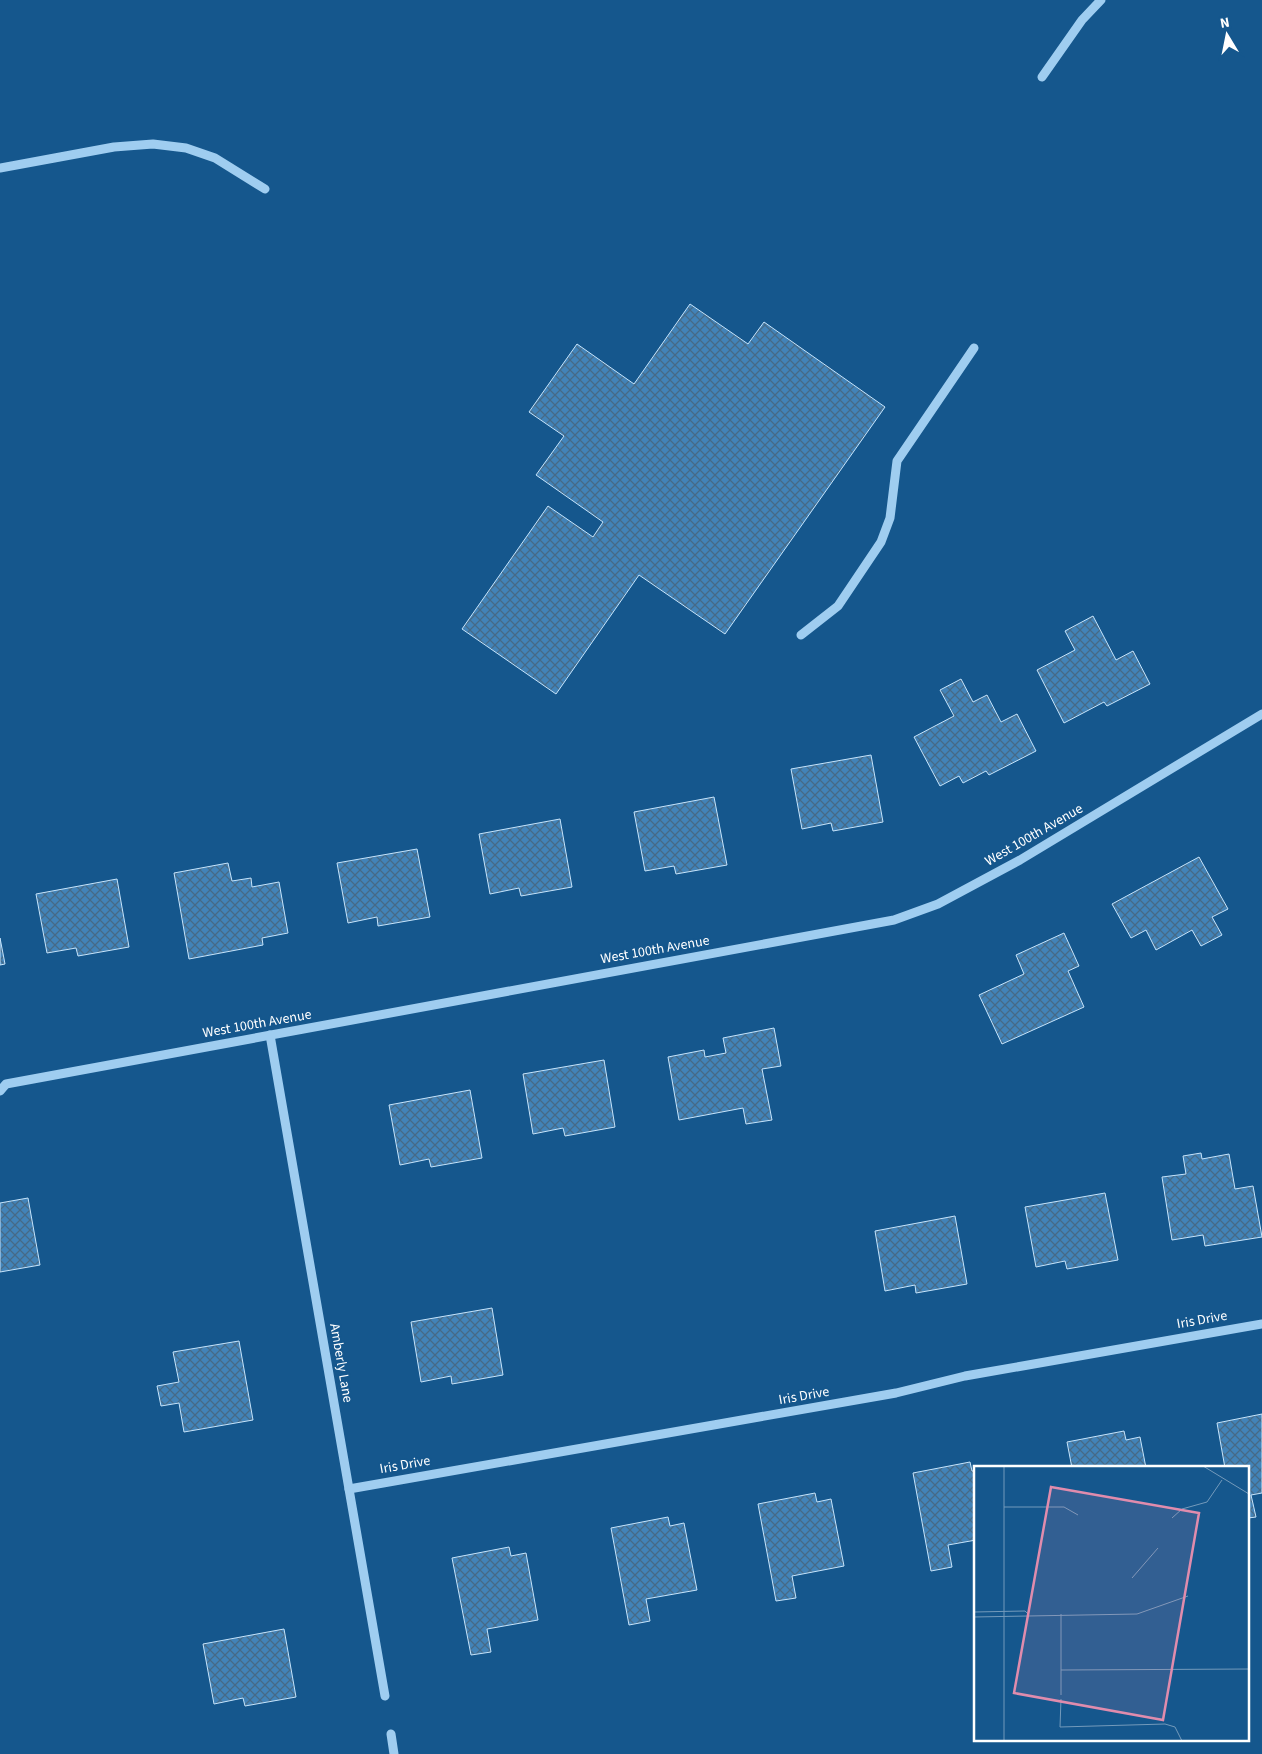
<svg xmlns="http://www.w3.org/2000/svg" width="1262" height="1754" font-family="'Source Sans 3',sans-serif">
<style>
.building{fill:url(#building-cross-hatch);stroke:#c6e4fb}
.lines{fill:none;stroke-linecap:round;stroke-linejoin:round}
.minor{stroke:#9fcdf0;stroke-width:9}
.labels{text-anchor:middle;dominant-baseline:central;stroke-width:4;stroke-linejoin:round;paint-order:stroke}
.street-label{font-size:14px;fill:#fff;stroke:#15578d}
.inset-road{fill:none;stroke:#739abb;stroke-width:1}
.view{fill:#e08cad;fill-opacity:0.15;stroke:#e08cad;stroke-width:2.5}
.inset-edge{fill:none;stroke:#fff;stroke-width:2.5}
</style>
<defs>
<pattern id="building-cross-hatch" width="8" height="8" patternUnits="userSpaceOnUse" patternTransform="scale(1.25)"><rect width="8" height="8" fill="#4283b8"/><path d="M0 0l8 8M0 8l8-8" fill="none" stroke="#466a87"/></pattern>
</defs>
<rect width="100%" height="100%" fill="#15578d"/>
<g class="building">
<polygon points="690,304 748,344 764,322 885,407 725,634 639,575 556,694 462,629 548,506 593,537 603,522 536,475 564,436 529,412 577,344 634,384"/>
<polygon points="1093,616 1116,660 1133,651 1150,684 1107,706 1104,702 1064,723 1037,670 1075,650 1065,631"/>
<polygon points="961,679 973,702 987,695 1001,722 1017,714 1036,751 989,775 986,771 963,783 959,776 940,786 914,737 954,716 940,690"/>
<polygon points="871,755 883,822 833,831 831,823 802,829 791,769"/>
<polygon points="714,797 727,865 676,874 674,866 645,871 634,812"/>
<polygon points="560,819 572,887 521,896 519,888 490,894 479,834"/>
<polygon points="417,849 430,917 378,926 377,917 348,923 337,863"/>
<polygon points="1199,857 1228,909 1212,917 1222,935 1201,946 1192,930 1156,950 1146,930 1131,938 1112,904"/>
<polygon points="228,863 232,881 251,878 252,887 279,882 288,933 262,938 263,945 189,959 174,873"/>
<polygon points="117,879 129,947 78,956 76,948 47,953 36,894"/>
<polygon points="1064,933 1079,966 1068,971 1084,1007 1002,1044 979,995 1024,974 1016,955"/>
<polygon points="0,938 5,964 0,965"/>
<polygon points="774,1028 781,1066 762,1069 772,1120 746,1124 743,1108 679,1120 668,1057 704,1050 705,1057 726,1053 723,1038"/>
<polygon points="604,1060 615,1127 565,1136 563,1128 533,1134 523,1074"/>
<polygon points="470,1090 482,1158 431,1167 429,1159 400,1165 389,1105"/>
<polygon points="1201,1153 1202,1159 1229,1154 1235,1189 1253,1186 1262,1237 1205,1246 1203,1235 1172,1240 1162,1177 1186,1174 1183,1156"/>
<polygon points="1105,1193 1118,1260 1067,1269 1065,1261 1036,1267 1025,1207"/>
<polygon points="28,1198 40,1265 0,1272 0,1203"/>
<polygon points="955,1216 967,1284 916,1293 915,1285 885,1291 875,1231"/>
<polygon points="492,1308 503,1375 452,1384 451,1376 421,1382 411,1322"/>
<polygon points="239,1341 253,1420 184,1432 179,1403 161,1406 157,1386 179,1382 173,1352"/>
<polygon points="1262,1414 1262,1493 1251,1495 1256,1517 1248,1518 1248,1468 1225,1468 1217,1423"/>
<polygon points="1124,1431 1126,1440 1140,1437 1146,1468 1072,1468 1067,1442"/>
<polygon points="970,1462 972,1471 976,1471 976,1540 948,1545 952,1567 931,1571 913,1473"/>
<polygon points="815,1493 817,1502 831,1499 844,1566 792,1576 796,1598 776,1601 758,1504"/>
<polygon points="668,1517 670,1526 684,1523 697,1590 646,1599 650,1621 629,1625 611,1528"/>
<polygon points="509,1547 511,1556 526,1553 538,1620 487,1629 491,1652 471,1655 452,1558"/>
<polygon points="284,1629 296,1697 245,1706 243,1698 214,1704 203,1644"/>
</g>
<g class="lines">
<g class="minor">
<polyline points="1042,77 1082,20 1101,0"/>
<polyline points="0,168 114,147 153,144 186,148 215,158 265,189"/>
<polyline points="801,635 838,606 881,542 890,518 897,461 974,348"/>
<polyline points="270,1035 385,1696"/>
<polyline points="0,1091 6,1084 894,920 938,904 1020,860 1262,714"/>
<polyline points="349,1489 896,1393 965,1376 1262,1324"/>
<polyline points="391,1734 394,1754"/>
</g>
</g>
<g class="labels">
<g class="street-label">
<text transform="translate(1034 835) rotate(-30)">West 100th Avenue</text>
<text transform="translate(655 950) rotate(-10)">West 100th Avenue</text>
<text transform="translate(257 1024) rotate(-10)">West 100th Avenue</text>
<text transform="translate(1202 1320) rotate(-10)">Iris Drive</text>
<text transform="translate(341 1363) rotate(80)">Amberly Lane</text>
<text transform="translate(804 1396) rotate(-10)">Iris Drive</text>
<text transform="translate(405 1465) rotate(-10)">Iris Drive</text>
</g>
</g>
<g transform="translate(974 1466)">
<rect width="275" height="275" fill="#15578d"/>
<path class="inset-road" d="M30,0V275M229,0L275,28M30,41H90L104,49M198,52L208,43L233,36L248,14M158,112L184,82M0,146L51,145L55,149M0,151L163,148L214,130M87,204L275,203M87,229V148M87,233L86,261L191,258L201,261L208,275"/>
<path class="view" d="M77,21L225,47L189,254L40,227Z"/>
<rect width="275" height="275" class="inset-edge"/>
</g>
<g transform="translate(1227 35) rotate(350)" stroke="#15578d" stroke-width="4" paint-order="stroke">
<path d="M0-4L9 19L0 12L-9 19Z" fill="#ffffff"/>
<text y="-8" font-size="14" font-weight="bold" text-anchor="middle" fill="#ffffff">N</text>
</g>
</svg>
